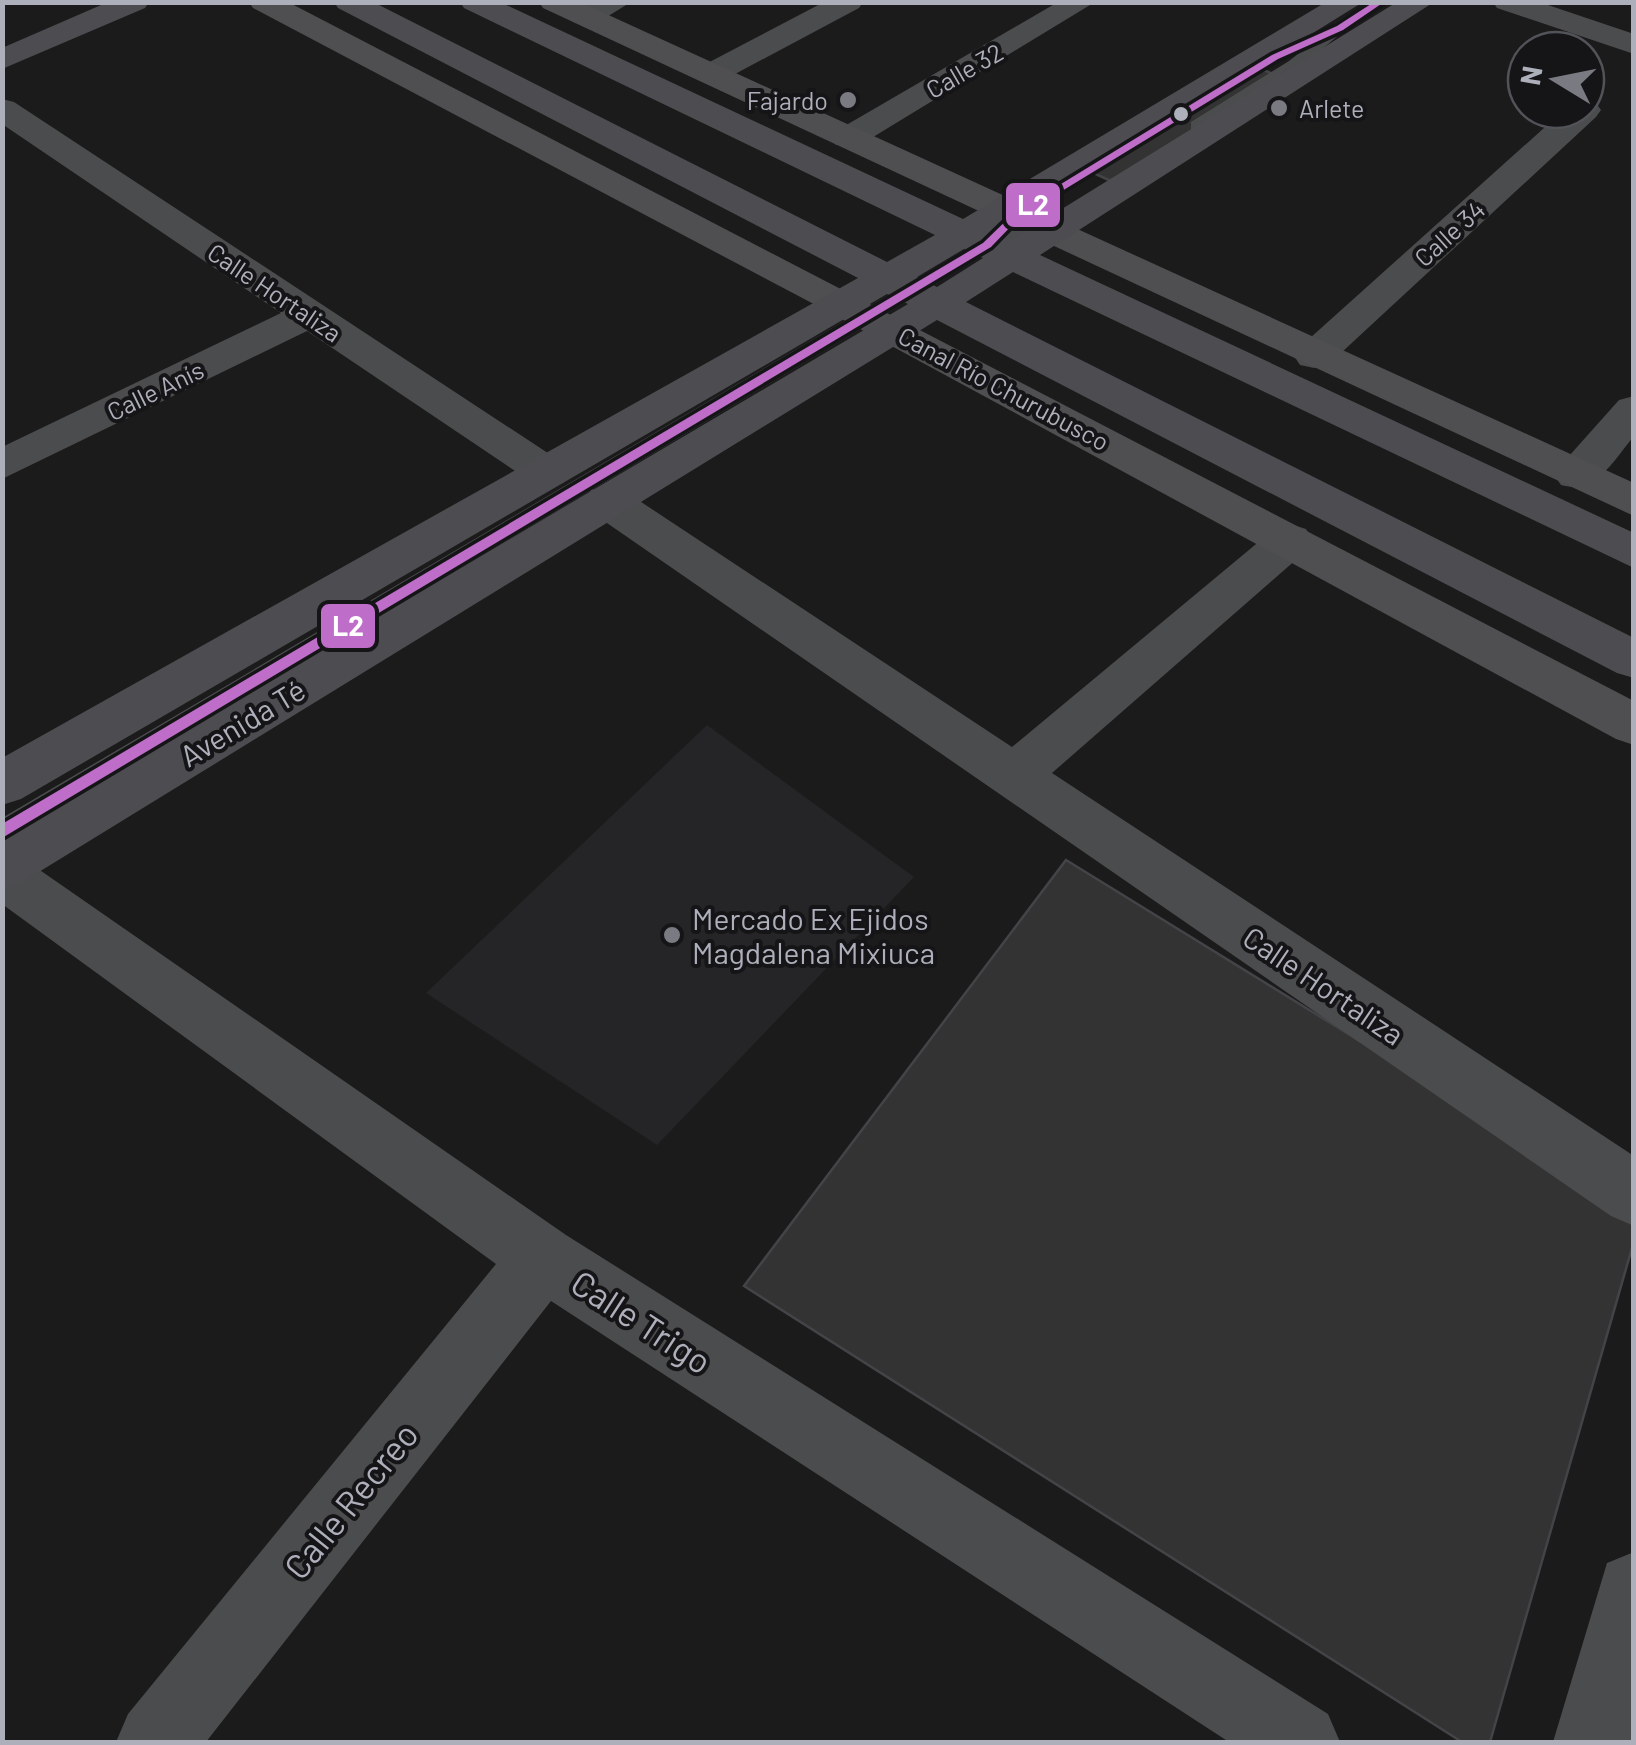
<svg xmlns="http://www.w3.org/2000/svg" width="1636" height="1745" font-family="Barlow,sans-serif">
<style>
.built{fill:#252527}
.building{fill:#333;stroke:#434447;stroke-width:2.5}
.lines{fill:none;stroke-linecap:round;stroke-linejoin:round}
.lane{fill:#4b4c4d;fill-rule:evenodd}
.street{fill:#4b4c4d;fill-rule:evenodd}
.secondary{fill:#4f4f52;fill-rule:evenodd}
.primary{fill:#4d4d51;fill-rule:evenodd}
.bus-1-casing{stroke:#151517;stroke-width:7}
.bus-1{fill:#be6dc9;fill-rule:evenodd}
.poi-dot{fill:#7a7b82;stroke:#151517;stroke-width:4}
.bus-dot{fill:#adafba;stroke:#151517;stroke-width:4}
.labels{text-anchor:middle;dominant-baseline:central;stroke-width:8;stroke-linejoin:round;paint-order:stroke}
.far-street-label{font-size:25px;fill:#adafba;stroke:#151517}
.far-poi-label{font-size:25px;fill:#adafba;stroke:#151517;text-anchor:end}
.street-label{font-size:30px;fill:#adafba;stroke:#151517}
.poi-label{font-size:30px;fill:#adafba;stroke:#151517;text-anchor:start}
.near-street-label{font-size:35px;fill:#adafba;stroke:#151517}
.line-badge{stroke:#151517;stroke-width:4}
.badge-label{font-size:28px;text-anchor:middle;font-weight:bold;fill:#fff}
</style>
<rect width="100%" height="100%" fill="#1b1b1b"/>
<polygon class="built" points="707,725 914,877 657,1145 426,993"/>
<g class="building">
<polygon points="1257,67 1280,77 1111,181 1087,170"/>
<polygon points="1066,860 1634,1210 1634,1241 1490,1742 1462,1742 744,1286"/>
</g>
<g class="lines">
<g class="lane">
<polygon points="1369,2 1388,2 1347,28 1301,67 1203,130 1191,130 1191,122 1289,61 1321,36 1322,31"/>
<polygon points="1054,210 1060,211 1060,219 994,249 2,843 2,818 980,241"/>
</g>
<g class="street">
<polygon points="591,2 631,2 597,23 575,23 571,17"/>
<polygon points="824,2 863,2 859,8 722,81 700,81 695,74 700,67"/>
<polygon points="1058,2 1095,2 860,145 836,145 831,138 836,131"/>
<polygon points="1493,2 1539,2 1634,34 1634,54 1497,8"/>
<polygon points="2,99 14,102 563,463 570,473 563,483 548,488 533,483 307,331 2,479 2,447 281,313 2,124"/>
<polygon points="1586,101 1596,103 1601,110 1596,117 1328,365 1314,368 1300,365 1294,356 1300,347 1564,110 1586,110"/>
<path d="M1634,396V436C1613,461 1596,495 1561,485L1554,475L1561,465L1619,400Z"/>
<polygon points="607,486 623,490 1012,747 1274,529 1290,524 1306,529 1313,540 1306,551 1052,773 1634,1156 1634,1226 1611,1216 591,512 585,501 591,490"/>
<polygon points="2,850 21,857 566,1235 1328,1714 1340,1742 1229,1742 551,1301 206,1742 116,1742 128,1714 496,1264 2,904"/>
<polygon points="1634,1552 1633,1742 1553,1742 1607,1563"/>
</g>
<g class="secondary">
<polygon points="249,2 288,2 1634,701 1634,745 1616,739 827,311 253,8"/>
<polygon points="539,2 580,2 1634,483 1634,516 543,8"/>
</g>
<g class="primary">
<polygon points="108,2 149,2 145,8 2,69 2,48"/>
<path d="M334,2H373L887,262L935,235L464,8L460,2H500L963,219L1326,2H1363L992,232L1010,241L1397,2H1434L1040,255L1634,533V568L1013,272L966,302L1634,638V678L1617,673L937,320L21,883L2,890V839L908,304L887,294L21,799L2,805V758L858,278L338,8ZM964,249L983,258L937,287L917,277Z"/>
</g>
<g class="bus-1-casing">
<polygon id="bus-1" points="1374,2 1384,2 1343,30 1278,59 1021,216 991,247 2,838 2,824 983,243 1015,212 1272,55 1337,26"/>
</g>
<use href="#bus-1" class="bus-1"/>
</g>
<g class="poi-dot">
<circle cx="848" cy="100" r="10"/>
<circle cx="1279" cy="108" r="10"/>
<circle cx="672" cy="935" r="10"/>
</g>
<circle class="bus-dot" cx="1181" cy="114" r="9"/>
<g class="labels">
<g class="far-street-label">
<text transform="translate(964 70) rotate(-30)">Calle 32</text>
<text transform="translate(1449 233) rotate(-42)">Calle 34</text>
<text transform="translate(275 292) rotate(34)">Calle Hortaliza</text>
<text transform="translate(1004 388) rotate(28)">Canal Río Churubusco</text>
<text transform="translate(155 390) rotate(-26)">Calle Anís</text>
</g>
<g class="far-poi-label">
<text x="828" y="100">Fajardo</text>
<text x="1299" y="108" text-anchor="start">Arlete</text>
</g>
<g class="street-label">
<text transform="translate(242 722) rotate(-31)">Avenida Té</text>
<text transform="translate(1324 985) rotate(34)">Calle Hortaliza</text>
</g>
<g class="poi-label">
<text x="692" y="918">Mercado Ex Ejidos<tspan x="692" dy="34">Magdalena Mixiuca</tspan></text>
</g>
<g class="near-street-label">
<text transform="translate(642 1321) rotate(33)">Calle Trigo</text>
<text transform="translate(350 1500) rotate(-51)">Calle Recreo</text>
</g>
</g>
<g class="line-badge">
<rect x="1004" y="181" width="58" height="48" rx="10" fill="#be6dc9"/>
<rect x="319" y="602" width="58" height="48" rx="10" fill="#be6dc9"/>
</g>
<g class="badge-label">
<text x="1033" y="215">L2</text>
<text x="348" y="636">L2</text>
</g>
<rect width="1636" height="1745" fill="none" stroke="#adafba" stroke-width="10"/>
<g transform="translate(1556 80) rotate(280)"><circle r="48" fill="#151517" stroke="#525358" stroke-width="2.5"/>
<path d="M0-8L18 38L0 25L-18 38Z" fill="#7a7b82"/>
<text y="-15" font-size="28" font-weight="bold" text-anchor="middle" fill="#adafba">N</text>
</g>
</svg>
